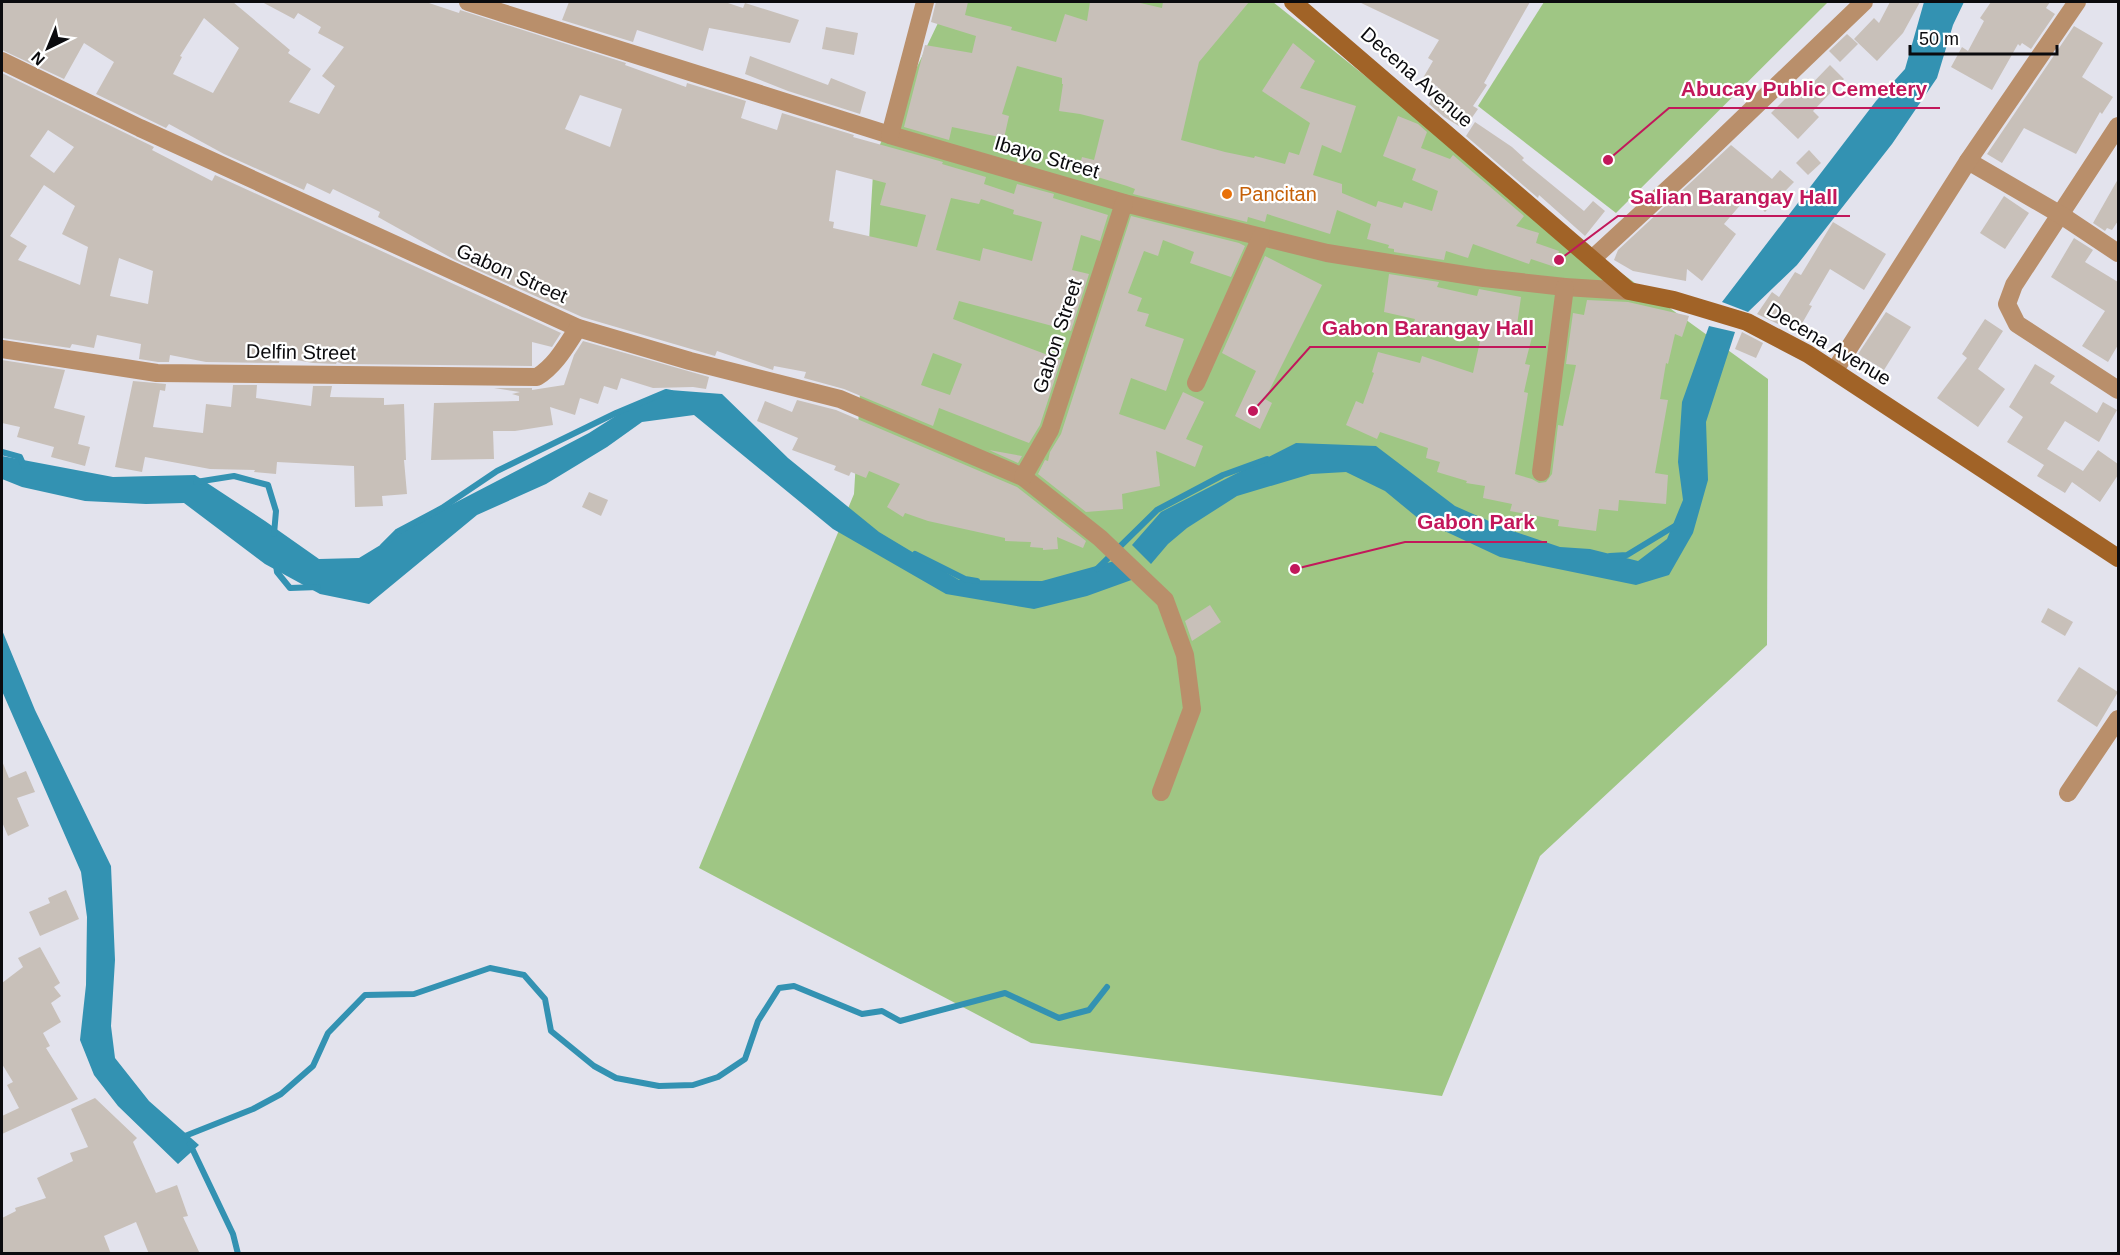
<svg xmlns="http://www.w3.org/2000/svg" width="2120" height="1255" font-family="Arial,sans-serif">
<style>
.green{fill:#9fc684}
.water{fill:#3392b2}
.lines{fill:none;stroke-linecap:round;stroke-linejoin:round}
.stream{stroke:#3392b2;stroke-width:6}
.building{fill:#c8c0b9;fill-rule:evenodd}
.street{stroke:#b98f6b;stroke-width:18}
.secondary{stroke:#a16327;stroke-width:18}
.food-dot{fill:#e8710a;stroke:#fff;stroke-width:2}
.labels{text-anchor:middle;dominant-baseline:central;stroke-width:4.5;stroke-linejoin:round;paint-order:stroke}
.street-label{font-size:20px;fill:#0b0b0e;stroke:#fff}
.food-label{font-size:20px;fill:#c56008;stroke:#fff;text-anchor:start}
.leader{fill:none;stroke:#c2185b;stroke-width:2}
.callout-dot{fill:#c2185b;stroke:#fff;stroke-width:2}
.callout-label{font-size:21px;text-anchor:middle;font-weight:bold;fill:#c2185b;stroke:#fff;stroke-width:4.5;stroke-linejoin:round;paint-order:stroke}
</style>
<rect width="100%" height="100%" fill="#e3e3ed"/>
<g class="green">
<polygon points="948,2 1273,2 1520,200 1768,379 1767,645 1540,856 1442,1096 1031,1043 699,868 854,494 874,157"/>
<polygon points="1544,2 1828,2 1616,213 1478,106"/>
</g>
<g class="water">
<polygon points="1924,2 1964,2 1953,25 1937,78 1892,144 1797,265 1748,312 1722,302 1876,101 1905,69"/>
<polygon points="1709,326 1735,332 1706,422 1708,480 1693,533 1669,575 1636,585 1500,557 1419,519 1385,491 1346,472 1311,474 1237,496 1187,528 1168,544 1151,564 1132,545 1161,512 1296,443 1376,446 1455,506 1507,529 1560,547 1590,549 1638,561 1667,539 1683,500 1678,462 1682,402"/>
<polygon points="670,390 722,394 788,458 879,532 959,580 1042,581 1118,560 1137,578 1087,596 1034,609 946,594 833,529 694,415 642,422 607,447 546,484 477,515 369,604 320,594 265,564 184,503 146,504 85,501 22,487 2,479 2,456 113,477 195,475 265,521 319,559 359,558 420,521 589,433 622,412"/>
<polygon points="2,630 35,710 111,866 115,960 111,1026 115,1058 149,1101 199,1145 178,1164 118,1106 94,1075 80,1040 86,985 87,917 81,872 2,691"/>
</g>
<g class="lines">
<g class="stream">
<polyline points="2,452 20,457 24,466"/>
<polyline points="196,482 234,476 268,485 276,511 274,534"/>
<polyline points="383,546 397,532 442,508 497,471 616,413 666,392 671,393"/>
<polyline points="915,554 965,579 977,581"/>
<polyline points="1610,556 1627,555 1678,524"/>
<polyline points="276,565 277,572 290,588 318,587"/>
<polyline points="1097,569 1157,510 1223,475 1267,459"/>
<polyline points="185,1136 253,1109 281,1094 313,1066 328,1033 365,995 414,994 490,968 524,975 545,999 551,1031 594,1066 616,1078 659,1086 693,1085 718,1077 745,1059 758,1021 779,988 794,986 862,1014 882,1011 900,1021 1005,993 1059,1018 1089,1010 1107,987"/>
<polyline points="190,1144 233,1234 238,1254"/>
</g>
</g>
<g class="building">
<path d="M2,2H233L290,50L288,53L311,69L289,102L319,114L335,86L322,76L344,47L318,33L321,27L298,13L294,19L262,2H426L459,13L460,10L626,63L625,65L686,87L687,83L746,101L741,118L777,130L782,113L854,135L853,137L943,162L942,164L986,177L984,184L1014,194L1017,184L1054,194L1053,198L1108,215L1100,241L1081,235L1072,270L1089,274L1071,331L959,301L953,319L1061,360L1040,425L1029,443L939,408L933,426L844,389L804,378L806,372L774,366L773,370L717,351L715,356L582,317L455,260L378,217L380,212L333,189L330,194L307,183L304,190L224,154L169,124L166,128L96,94L114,62L84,43L64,79L2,50ZM204,18L239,48L213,93L173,74L182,57L180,56ZM580,95L622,109L610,147L565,129ZM836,170L886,183L880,205L926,215L917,247L833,228L834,222L829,221ZM951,198L979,204L981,199L1014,210L1013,214L1042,222L1032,261L983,248L980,261L936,250ZM933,353L962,364L950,395L921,385Z"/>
<polygon points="569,2 725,2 743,8 745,3 799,20 790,43 709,28 703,51 637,30 633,42 562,20"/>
<polygon points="936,2 968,2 965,15 1012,27 1011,30 1056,42 1065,14 1087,21 1090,2 1136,2 1162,8 1163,2 1249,2 1199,62 1181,140 1225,152 1254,158 1255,156 1285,164 1289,152 1299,155 1310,123 1262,91 1293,43 1315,61 1300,88 1356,106 1341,153 1322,145 1313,175 1342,184 1342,193 1376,207 1378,201 1402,208 1404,202 1432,211 1438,191 1412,180 1416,169 1383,156 1398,116 1418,124 1427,132 1421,148 1450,159 1453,155 1524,216 1516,226 1539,233 1536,243 1559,251 1555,267 1531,259 1529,264 1473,244 1468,258 1446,251 1444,260 1394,252 1394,249 1388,248 1389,245 1367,239 1371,224 1337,210 1330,234 1267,214 1265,222 1248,217 1247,222 1133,194 1135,189 1127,186 1078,171 1082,157 1094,160 1104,120 1080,114 1059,111 1063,84 1062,84 1062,78 1017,66 1002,114 1009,116 1004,138 952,127 949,140 904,127 925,45 972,53 976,36 931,22"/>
<polygon points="1359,2 1530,2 1484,83 1487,85 1473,106 1478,109 1464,129 1444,117 1429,104 1438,87 1423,78 1433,61 1428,58 1439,40"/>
<polygon points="1890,2 1920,2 1903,33 1877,61 1854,39 1874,18 1879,23"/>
<polygon points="1991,2 2050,2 2046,8 2055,14 2031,49 2022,43 2020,46 2018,44 1992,90 1951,67 1962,47 1968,51 1984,21 1980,18"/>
<polygon points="2074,26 2103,43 2082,77 2113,97 2102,114 2100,112 2076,154 2024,128 2002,163 1987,154"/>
<polygon points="826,27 858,33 854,55 822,49"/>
<polygon points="1847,34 1858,44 1840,62 1829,51"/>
<polygon points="750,56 828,85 831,78 866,92 860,114 788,91 745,74"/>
<polygon points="1830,65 1844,79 1813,111 1819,117 1798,139 1771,113 1793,91 1799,97"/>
<path d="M2,73L154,147L152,150L212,181L215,175L561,333L552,347L532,342V366L343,364L337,362L336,364L313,363L280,357L279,363L206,362L170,355L169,362H158L139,359L141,344L97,335L94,348L72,344L70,348L2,338ZM48,130L74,147L54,173L30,156ZM44,185L75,206L62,234L88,247L80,285L18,260L27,246L10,236ZM119,258L153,271L148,304L110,296Z"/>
<polygon points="1475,122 1512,147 1524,158 1522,160 1584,211 1593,201 1605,211 1585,236 1539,195 1538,198 1466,136"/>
<polygon points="1731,145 1772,179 1780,170 1794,182 1765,212 1748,196 1724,224 1736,234 1702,281 1687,269 1686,281 1633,271 1614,260 1618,250"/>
<polygon points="1809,150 1821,163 1808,175 1796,163"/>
<polygon points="2118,179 2118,221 2112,230 2107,228 2105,231 2093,223"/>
<polygon points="2004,196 2029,213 2005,249 1980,233"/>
<polygon points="1131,216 1239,243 1245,246 1231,277 1190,263 1194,252 1163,240 1158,256 1144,251 1128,293 1142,298 1137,311 1149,314 1145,326 1184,339 1166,391 1131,378 1119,414 1165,430 1183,392 1204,402 1186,439 1203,446 1195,467 1156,451 1160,486 1122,494 1123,509 1086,512 1038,474 1045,460 1048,461 1050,452 1061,434"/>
<polygon points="1833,222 1886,254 1864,290 1830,269 1809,305 1812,306 1800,327 1782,317 1778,324 1757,314 1772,292 1779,297 1795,272 1801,275"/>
<polygon points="2074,238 2093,250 2085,262 2118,282 2118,345 2108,362 2082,346 2105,311 2051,277"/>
<polygon points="1265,256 1322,285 1265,399 1272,403 1260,429 1235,416 1256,371 1222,353"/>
<polygon points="1389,274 1439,282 1437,287 1477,296 1479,289 1521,297 1516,332 1532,337 1525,364 1530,365 1524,392 1528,393 1515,474 1532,479 1539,483 1546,482 1552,474 1558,425 1563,426 1576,365 1566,364 1573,313 1584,315 1587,300 1628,302 1689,316 1682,337 1675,334 1668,364 1666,363 1660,399 1668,400 1655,473 1668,475 1666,504 1619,500 1618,511 1599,509 1596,531 1558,526 1559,520 1510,511 1512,504 1483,498 1485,486 1466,483 1467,481 1437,472 1440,462 1426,458 1428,448 1380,432 1377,439 1346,425 1356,401 1363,404 1374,373 1372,372 1378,352 1420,363 1422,356 1473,373 1481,337 1414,322 1415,319 1384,312"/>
<polygon points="1886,312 1911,327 1884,370 1858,354"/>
<polygon points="1985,319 2003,331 1978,369 2005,389 1978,427 1937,398 1967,358 1962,354"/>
<polygon points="1742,332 1763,343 1756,358 1735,349"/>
<polygon points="583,341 709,377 706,389 693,387 653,388 621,378 617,390 604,386 598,404 580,398 575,415 550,407 553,425 515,431 493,431 494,459 431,460 434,403 519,401 519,396 512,394 520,392 494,388 532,388 532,390 564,385 574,355"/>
<polygon points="2,360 65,370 54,408 85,416 78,444 90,447 85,466 51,457 54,447 17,437 20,427 2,423"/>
<polygon points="2035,364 2055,376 2050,383 2097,413 2103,402 2117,410 2099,442 2065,421 2047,449 2083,471 2098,450 2118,464 2118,475 2100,502 2072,482 2065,493 2037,476 2044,465 2007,442 2023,417 2009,407"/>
<polygon points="133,381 166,384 165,391 160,390 153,427 203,433 206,404 231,407 233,385 257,385 256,398 311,406 313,386 332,386 330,397 384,398 384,405 404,404 406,460 404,460 407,494 382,496 383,506 355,507 354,466 277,462 276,474 254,472 255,470 210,469 145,457 142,472 115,467"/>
<polygon points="797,400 836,410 1017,487 1086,541 1083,548 1057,537 1058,549 1043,550 1043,548 1030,547 1031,542 1005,541 1005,538 928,521 905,513 903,517 887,507 900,484 869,471 866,478 851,472 849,476 834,470 836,466 792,450 798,438 757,421 765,401 792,412"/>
<polygon points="989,450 1022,456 1018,463"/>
<polygon points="589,492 608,500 601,516 582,507"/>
<polygon points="1210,605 1221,622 1192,641 1185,621"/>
<polygon points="2048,608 2073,622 2065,636 2041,622"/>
<polygon points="2079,667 2118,692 2097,727 2057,701"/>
<polygon points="2,761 9,778 26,771 35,792 17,798 29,826 8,836 2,822"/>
<polygon points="66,890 79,919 40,936 29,912 50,903 48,898"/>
<polygon points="40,947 60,983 54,987 61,996 51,1003 61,1022 43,1033 50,1046 46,1048 78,1099 2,1134 2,1116 19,1108 7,1085 13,1082 2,1064 2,983 23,967 18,958"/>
<polygon points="95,1098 137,1138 133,1142 156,1193 177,1185 188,1216 183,1217 200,1254 149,1254 136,1222 104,1236 111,1254 2,1254 2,1218 16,1211 15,1208 46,1198 37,1178 73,1161 70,1153 88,1147 71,1109"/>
</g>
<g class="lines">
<g class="street">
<polyline points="468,2 890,135 1124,203 1327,253 1484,278 1565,287 1629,291"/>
<polyline points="2,61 140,128 578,328 690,361 840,399 1023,477 1100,538 1165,600 1185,655 1192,709 1161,792"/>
<polyline points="2118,126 2014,285 2007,304 2017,324 2118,390"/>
<polyline points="890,135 925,2"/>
<polyline points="1968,161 2061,215 2118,253"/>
<polyline points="1592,259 1695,164 1864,2"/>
<path d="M2,349L157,373L537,377C556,365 566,346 578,328"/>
<polyline points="1835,370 1968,161 2077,2"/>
<polyline points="1196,383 1261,237"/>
<polyline points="1541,472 1565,287"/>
<polyline points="1023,477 1050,430 1124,203"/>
<polyline points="2068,793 2118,719"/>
</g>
<polyline class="secondary" points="1293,2 1629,291 1674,300 1747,322 1808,354 2118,558"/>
</g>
<circle class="food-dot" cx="1227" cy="194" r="6"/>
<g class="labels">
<g class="street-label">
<text transform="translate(1417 77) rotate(41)">Decena Avenue</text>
<text transform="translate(1047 157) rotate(16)">Ibayo Street</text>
<text transform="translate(512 273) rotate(24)">Gabon Street</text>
<text transform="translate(1057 336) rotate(-72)">Gabon Street</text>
<text transform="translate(1829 344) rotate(31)">Decena Avenue</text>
<text transform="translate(301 352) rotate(1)">Delfin Street</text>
</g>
<g class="food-label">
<text x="1239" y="194">Pancitan</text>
</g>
</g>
<path class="leader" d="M1608 160L1669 108H1940M1559 260L1618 216H1850M1253 411L1310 347H1546M1295 569L1405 542H1547"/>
<g class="callout-dot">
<circle cx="1608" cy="160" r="6"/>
<circle cx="1559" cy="260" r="6"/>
<circle cx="1253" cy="411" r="6"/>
<circle cx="1295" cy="569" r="6"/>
</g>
<g class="callout-label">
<text x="1804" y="96">Abucay Public Cemetery</text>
<text x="1734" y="204">Salian Barangay Hall</text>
<text x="1428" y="335">Gabon Barangay Hall</text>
<text x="1476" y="529">Gabon Park</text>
</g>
<rect width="2120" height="1255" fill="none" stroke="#0b0b0e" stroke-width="6"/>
<g transform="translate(48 48) rotate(223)" stroke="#ffffff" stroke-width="4.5" paint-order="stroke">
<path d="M0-4.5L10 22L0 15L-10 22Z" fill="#0b0b0e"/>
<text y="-9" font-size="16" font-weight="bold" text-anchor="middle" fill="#0b0b0e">N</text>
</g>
<path d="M1910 45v9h147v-9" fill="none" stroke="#0b0b0e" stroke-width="3"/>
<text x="1919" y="45" font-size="18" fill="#0b0b0e" stroke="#ffffff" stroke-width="4.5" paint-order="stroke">50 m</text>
</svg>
